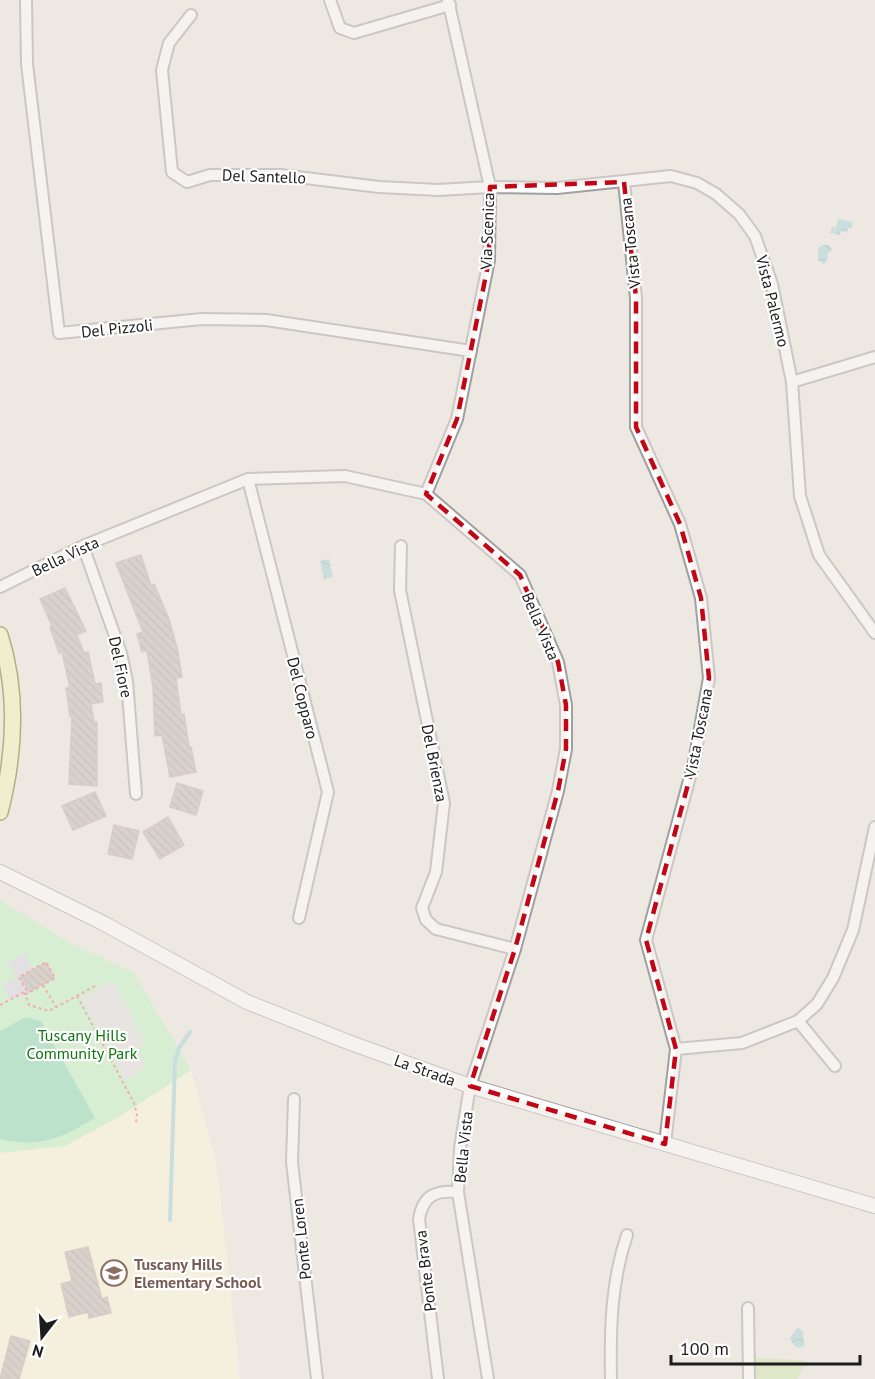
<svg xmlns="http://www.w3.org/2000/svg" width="875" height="1379" font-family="'PT Sans',sans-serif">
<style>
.education{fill:#fefbda}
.grass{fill:#cce7a8}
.park{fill:#bef7be}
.pitch{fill:#81dbb1}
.parking{fill:#e0e0e0}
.plaza{fill:#d6d7e3}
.water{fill:url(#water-waves)}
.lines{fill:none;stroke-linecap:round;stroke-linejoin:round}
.stream{stroke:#a3d2da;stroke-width:4}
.building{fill:url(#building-back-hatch);stroke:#beaea4;stroke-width:1.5}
.minor-casing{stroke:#a0a0a0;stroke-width:14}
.tertiary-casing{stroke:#a0a0a0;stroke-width:16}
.secondary-casing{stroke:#6b6e08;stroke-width:18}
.path{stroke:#f56d6a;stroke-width:2;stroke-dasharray:3 3;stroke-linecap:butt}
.minor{stroke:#fff;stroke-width:10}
.tertiary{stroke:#fff;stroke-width:14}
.secondary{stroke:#f7f5b5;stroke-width:15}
.marked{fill:none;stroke:#c20615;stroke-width:4.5;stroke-dasharray:12 8;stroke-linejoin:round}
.labels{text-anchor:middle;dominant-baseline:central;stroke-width:4.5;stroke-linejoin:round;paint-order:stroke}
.street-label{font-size:16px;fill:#1c1c1c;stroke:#fff}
.park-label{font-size:16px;fill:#0e750f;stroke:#fff}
.education-label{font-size:16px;font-weight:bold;fill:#785e54;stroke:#fff;text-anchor:start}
</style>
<defs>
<pattern id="water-waves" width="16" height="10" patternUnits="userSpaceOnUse" patternTransform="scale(1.5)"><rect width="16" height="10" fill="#a3d2da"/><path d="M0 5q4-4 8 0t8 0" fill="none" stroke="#8cb4ba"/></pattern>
<pattern id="building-back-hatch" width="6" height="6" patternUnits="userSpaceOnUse" patternTransform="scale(1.5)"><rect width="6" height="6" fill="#c1b7b1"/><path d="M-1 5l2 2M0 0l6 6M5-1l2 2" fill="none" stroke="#a59d98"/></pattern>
</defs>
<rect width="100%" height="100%" fill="#ede8e1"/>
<polygon class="education" points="191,1070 217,1166 240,1379 0,1379 0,1153 117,1118"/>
<polygon class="grass" points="747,1357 807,1361 797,1379 746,1379"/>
<polygon class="park" points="0,900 70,943 134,973 191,1070 117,1118 65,1146 0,1153"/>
<path class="pitch" d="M26,1017L41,1021L95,1118C61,1139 40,1148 0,1139V1031Z"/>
<polygon class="parking" points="114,981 145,1043 136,1049 146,1067 125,1080 81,997"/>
<polygon class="plaza" points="24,954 33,970 21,977 30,993 11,1000 2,985 17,977 8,962"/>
<g class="water">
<polygon points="838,219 853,222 852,228 848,228 847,232 841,231 840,235 830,233 832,227 836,228"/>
<polygon points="823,245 829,245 832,250 827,254 828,259 824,264 818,260 818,248"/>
<polygon points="329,559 333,577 324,579 320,561"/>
<polygon points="798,1327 803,1331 804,1346 799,1348 794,1346 790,1338"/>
</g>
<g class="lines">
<polyline class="stream" points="170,1220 175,1061 179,1048 190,1032"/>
</g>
<g class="building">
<polygon points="141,555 151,586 154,584 169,619 178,652 182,677 176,678 181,715 184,714 189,747 191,747 196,772 170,777 162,735 155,736 153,687 147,651 142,652 137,634 143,632 116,563"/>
<polygon points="65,588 86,631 77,635 84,653 88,652 95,684 101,683 103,702 91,704 94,722 97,722 97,786 69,784 72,716 70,716 66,688 70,688 62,652 59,653 50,627 52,626 40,599"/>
<polygon points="177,783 203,791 196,815 170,807"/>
<polygon points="95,792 106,816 73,830 62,806"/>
<polygon points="168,817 184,845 160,859 143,832"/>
<polygon points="114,825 139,831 132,859 108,854"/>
<polygon points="46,963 54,978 29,992 21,977"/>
<polygon points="88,1247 102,1299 107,1297 111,1313 89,1318 88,1312 69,1317 61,1284 72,1281 65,1252"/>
<polygon points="11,1336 30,1341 19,1379 0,1379"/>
</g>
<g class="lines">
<g class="minor-casing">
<g id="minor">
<polyline points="26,0 27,64 59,333 202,319 266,320 471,351"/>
<polyline points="330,0 340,28 354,33 450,5"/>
<polyline points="191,15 169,43 162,70 172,172 187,182 210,175 281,175 379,187 438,190 490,187 557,188 671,176 697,183 716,194 739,214 755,236 772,284 792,382 800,496 819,555 875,633"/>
<polyline points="624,182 636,298 636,427 680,524 701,598 709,678 694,762 646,940 676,1049 665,1144"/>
<polyline points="792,382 875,357"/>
<polyline points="248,479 328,792 299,918"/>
<polyline points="426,494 457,419 489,260 490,187 448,0"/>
<polyline points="83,546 121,653 127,681 136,794"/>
<polyline points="401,546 400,590 444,803 436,872 422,908 426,920 436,929 515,949"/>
<polyline points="0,587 83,546 248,479 345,476 426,494 520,575 558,662 566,705 566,749 558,791 515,949 470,1086 460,1148 458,1192 488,1379"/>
<polyline points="798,1021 835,1066"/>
<polyline points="676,1049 742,1043 798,1021 817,1004 833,978 853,930 875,827"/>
<polyline points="294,1099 292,1162 317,1379"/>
<polyline points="748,1308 749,1379"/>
<path d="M438,1379L419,1219C423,1195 436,1190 458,1192"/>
<path d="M611,1379C610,1329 611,1282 627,1235"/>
</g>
</g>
<g class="tertiary-casing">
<polyline id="tertiary" points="0,872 103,923 247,1002 348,1042 470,1086 875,1206"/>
</g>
<g class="secondary-casing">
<path id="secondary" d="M0,635C18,692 15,754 0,812"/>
</g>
<g class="path">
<polyline points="43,985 56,1007"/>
<polyline points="24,992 29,1005 49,1011 97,985"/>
<path d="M25,994C27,994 29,993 30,992L55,978L46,962L19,977L28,993"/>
<polyline points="77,996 134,1103 137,1115 136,1122"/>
<polyline points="0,1005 24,992"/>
</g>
<use href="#minor" class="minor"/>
<use href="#tertiary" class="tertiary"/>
<use href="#secondary" class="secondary"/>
</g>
<path d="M0 0H875V1379H0ZM624,182L636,298V427L680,524L701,598L709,678L694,762L646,940L676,1049L665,1144L470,1086L515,949L558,791L566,749V705L558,662L520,575L426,494L457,419L489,260L490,187Z" fill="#ede8e1" fill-opacity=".55" fill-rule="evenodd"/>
<path class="marked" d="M624,182L636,298V427L680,524L701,598L709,678L694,762L646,940L676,1049L665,1144L470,1086L515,949L558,791L566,749V705L558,662L520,575L426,494L457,419L489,260L490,187Z"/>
<defs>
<g id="school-ring" transform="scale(1.35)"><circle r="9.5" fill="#fff" stroke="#8d6e63" stroke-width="1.5"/><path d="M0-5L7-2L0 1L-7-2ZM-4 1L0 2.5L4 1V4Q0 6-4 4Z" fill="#8d6e63"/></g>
</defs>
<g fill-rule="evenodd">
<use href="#school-ring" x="114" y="1273"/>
</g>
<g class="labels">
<g class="street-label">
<text transform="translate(264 176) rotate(2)">Del Santello</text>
<text transform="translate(487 231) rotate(-88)">Via Scenica</text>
<text transform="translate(630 243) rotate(-96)">Vista Toscana</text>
<text transform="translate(773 301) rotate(76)">Vista Palermo</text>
<text transform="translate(117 328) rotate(-6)">Del Pizzoli</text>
<text transform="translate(65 556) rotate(-25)">Bella Vista</text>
<text transform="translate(541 626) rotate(67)">Bella Vista</text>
<text transform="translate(121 667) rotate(78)">Del Fiore</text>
<text transform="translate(303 698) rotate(76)">Del Copparo</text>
<text transform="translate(698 733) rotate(-79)">Vista Toscana</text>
<text transform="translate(435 763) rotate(79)">Del Brienza</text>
<text transform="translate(425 1070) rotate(20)">La Strada</text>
<text transform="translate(463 1147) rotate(-84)">Bella Vista</text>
<text transform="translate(301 1239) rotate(-96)">Ponte Loren</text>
<text transform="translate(425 1271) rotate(-97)">Ponte Brava</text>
</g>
<g class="park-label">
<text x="82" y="1035">Tuscany Hills<tspan x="82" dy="18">Community Park</tspan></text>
</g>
<g class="education-label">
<text x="134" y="1264">Tuscany Hills<tspan x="134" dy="18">Elementary School</tspan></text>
</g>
</g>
<g transform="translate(42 1337) rotate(197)" stroke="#ffffff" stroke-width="4.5" paint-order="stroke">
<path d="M0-4.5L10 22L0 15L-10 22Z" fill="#1c1c1c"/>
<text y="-9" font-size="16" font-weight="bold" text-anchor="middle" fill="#1c1c1c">N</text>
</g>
<path d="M671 1355v9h189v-9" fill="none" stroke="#1c1c1c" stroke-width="3"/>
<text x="680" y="1355" font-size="18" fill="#1c1c1c" stroke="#ffffff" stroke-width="4.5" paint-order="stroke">100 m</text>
</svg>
